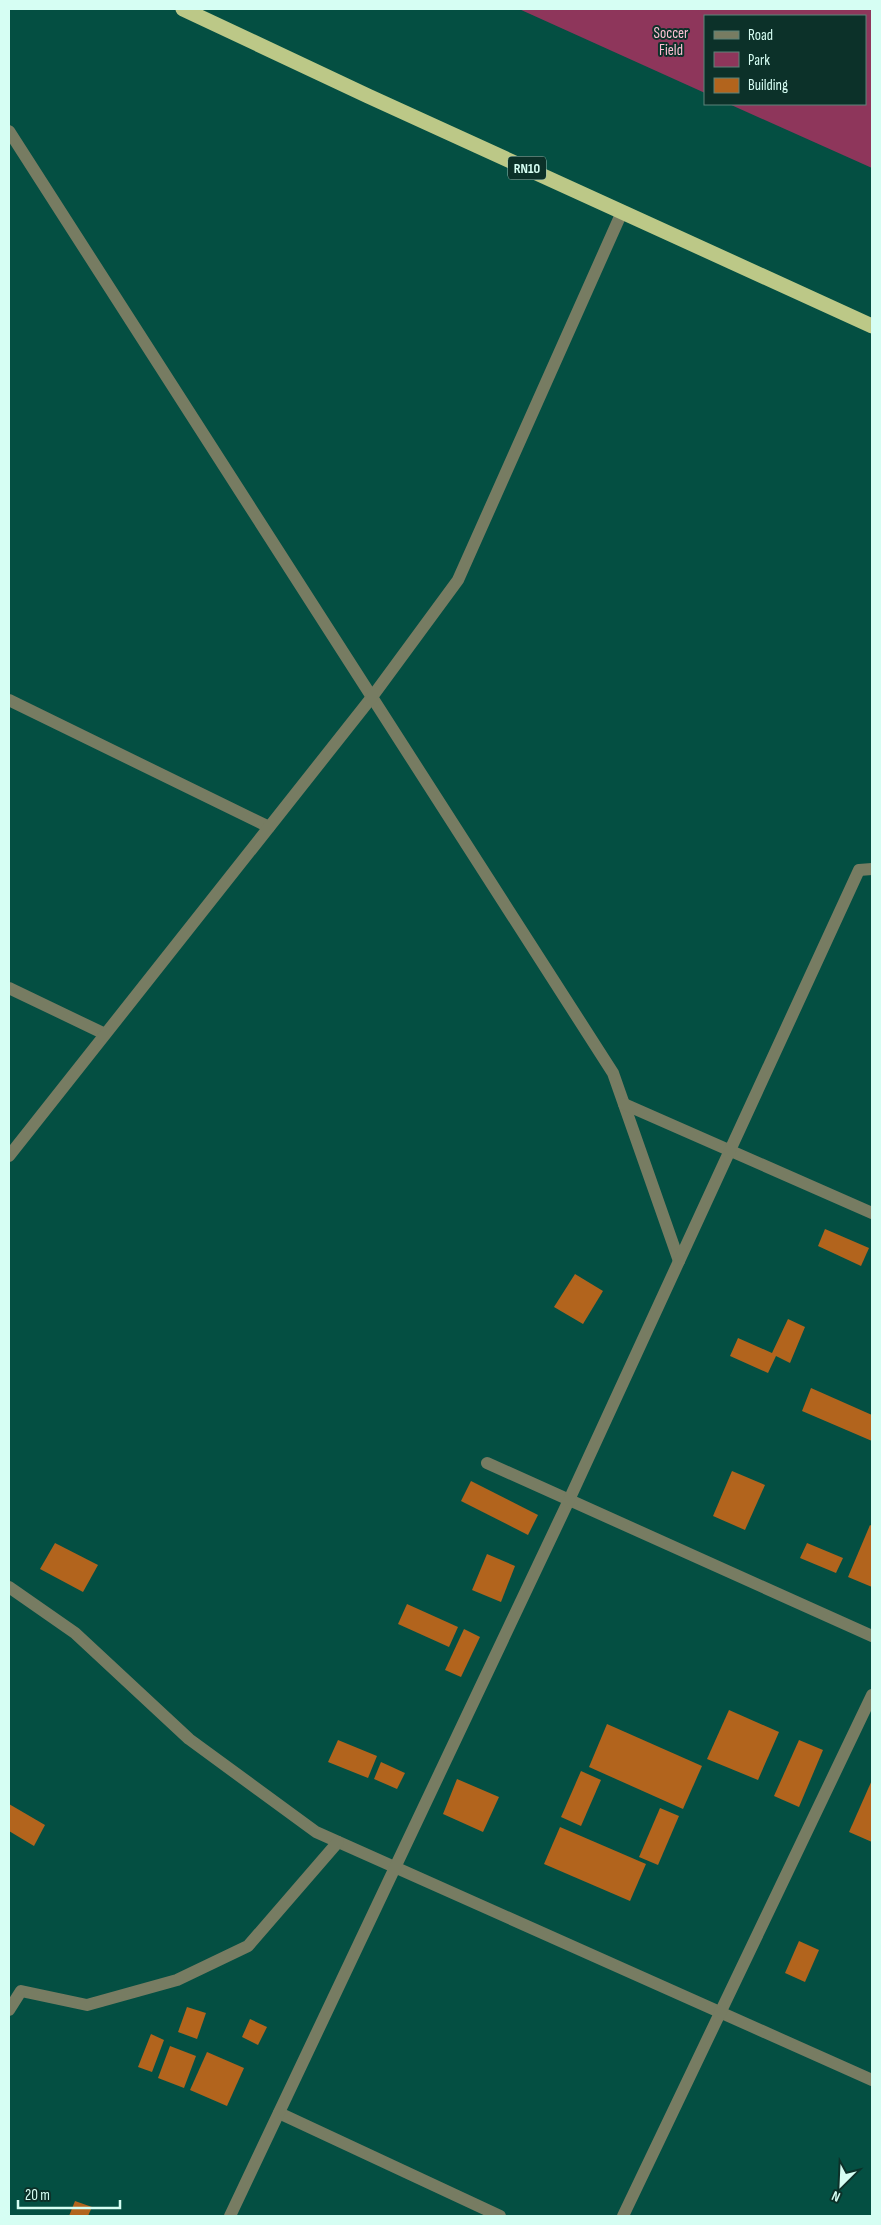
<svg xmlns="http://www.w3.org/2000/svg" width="881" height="2225" font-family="'Sofia Sans Condensed',sans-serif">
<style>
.green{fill:#8e365b}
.building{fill:#b2641d}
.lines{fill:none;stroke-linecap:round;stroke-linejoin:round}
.street{stroke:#777c62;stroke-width:12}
.highway{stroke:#bcc887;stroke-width:15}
.labels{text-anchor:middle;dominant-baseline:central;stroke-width:4;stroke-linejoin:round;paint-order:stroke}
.shield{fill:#0c3129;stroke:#99c0b6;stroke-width:1}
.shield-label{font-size:14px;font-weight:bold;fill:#d6fef3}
.park-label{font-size:15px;fill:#fec0d4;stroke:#0c3129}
</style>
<rect width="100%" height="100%" fill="#044f42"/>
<polygon class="green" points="519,9 872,9 872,168 729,104 865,104 865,16 705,16 705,93"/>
<g class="building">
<polygon points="825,1229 869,1248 861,1266 818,1246"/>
<polygon points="575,1274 603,1291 583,1324 554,1307"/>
<polygon points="788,1319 805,1327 790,1363 776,1356 768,1373 730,1356 738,1338 772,1353"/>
<polygon points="811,1388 872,1415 872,1441 802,1411"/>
<polygon points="732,1471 765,1485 745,1530 713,1516"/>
<polygon points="471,1481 538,1515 528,1535 461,1501"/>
<polygon points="870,1525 872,1526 872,1587 848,1577"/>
<polygon points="55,1543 98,1565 83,1592 40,1569"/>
<polygon points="807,1543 843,1558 836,1573 800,1558"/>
<polygon points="487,1554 515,1566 501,1602 472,1590"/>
<polygon points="407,1604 458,1627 449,1647 398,1624"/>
<polygon points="464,1629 480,1637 461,1677 445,1670"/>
<polygon points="729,1710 779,1732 758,1780 707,1759"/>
<polygon points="607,1724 702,1766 683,1809 589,1767"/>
<polygon points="338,1740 377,1756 368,1778 328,1762"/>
<polygon points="799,1740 823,1750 799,1807 774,1796"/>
<polygon points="381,1762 405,1773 397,1789 374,1779"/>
<polygon points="581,1771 601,1780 581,1826 561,1817"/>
<polygon points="457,1779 499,1797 483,1832 443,1814"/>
<polygon points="872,1780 872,1842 849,1832"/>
<polygon points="9,1804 45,1825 34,1846 9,1831"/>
<polygon points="660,1808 679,1816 658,1865 639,1857"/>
<polygon points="560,1827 646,1864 630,1901 544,1864"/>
<polygon points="799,1941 819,1950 805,1982 785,1973"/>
<polygon points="187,2007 206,2013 197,2039 178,2032"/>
<polygon points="250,2019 267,2027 258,2045 242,2037"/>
<polygon points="151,2034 164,2040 152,2072 138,2067"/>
<polygon points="170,2046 196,2056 184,2088 158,2078"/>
<polygon points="207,2052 244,2068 227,2106 190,2090"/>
<polygon points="75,2201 92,2207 88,2216 69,2216"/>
</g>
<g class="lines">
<g class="street">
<polyline points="9,131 613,1073 679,1261"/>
<polyline points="9,700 269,827"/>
<polyline points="9,988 105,1034"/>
<polyline points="624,1104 872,1213"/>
<polyline points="9,1156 372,697 458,580 622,212"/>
<polyline points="487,1463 872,1636"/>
<polyline points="9,1587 75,1633 189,1739 316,1832 872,2080"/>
<polyline points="9,2010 21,1991 87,2005 177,1980 248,1946 338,1842"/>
<polyline points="279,2113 500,2216"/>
<polyline points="230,2216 569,1500 859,870 872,869"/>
<polyline points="623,2216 872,1695"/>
</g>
<polyline class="highway" points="183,9 368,96 872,326"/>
</g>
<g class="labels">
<rect class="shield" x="508" y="156.5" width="38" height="23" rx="4"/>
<g class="shield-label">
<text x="527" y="168">RN10</text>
</g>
<g class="park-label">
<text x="671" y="33">Soccer<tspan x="671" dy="17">Field</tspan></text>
</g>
</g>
<rect width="881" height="2225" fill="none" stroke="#d6fef3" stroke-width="20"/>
<rect x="704" y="15" width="162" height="90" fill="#0c3129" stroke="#5d837a"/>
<rect x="714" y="31" width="25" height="8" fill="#777c62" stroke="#5d837a"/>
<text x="748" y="40" font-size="15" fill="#d6fef3">Road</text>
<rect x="714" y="52" width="25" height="15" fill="#8e365b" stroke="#5d837a"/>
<text x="748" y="65" font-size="15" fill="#d6fef3">Park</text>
<rect x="714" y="78" width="25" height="15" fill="#b2641d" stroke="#5d837a"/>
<text x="748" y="90" font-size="15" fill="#d6fef3">Building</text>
<g transform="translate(841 2185) rotate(204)" stroke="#0c3129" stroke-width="4" paint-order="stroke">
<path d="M0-4L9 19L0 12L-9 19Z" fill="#d6fef3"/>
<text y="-8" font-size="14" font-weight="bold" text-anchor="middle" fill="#d6fef3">N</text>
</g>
<path d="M18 2200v8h102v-8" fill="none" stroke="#d6fef3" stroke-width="2.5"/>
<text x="25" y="2200" font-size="15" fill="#d6fef3" stroke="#0c3129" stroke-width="4" paint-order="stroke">20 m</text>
</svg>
